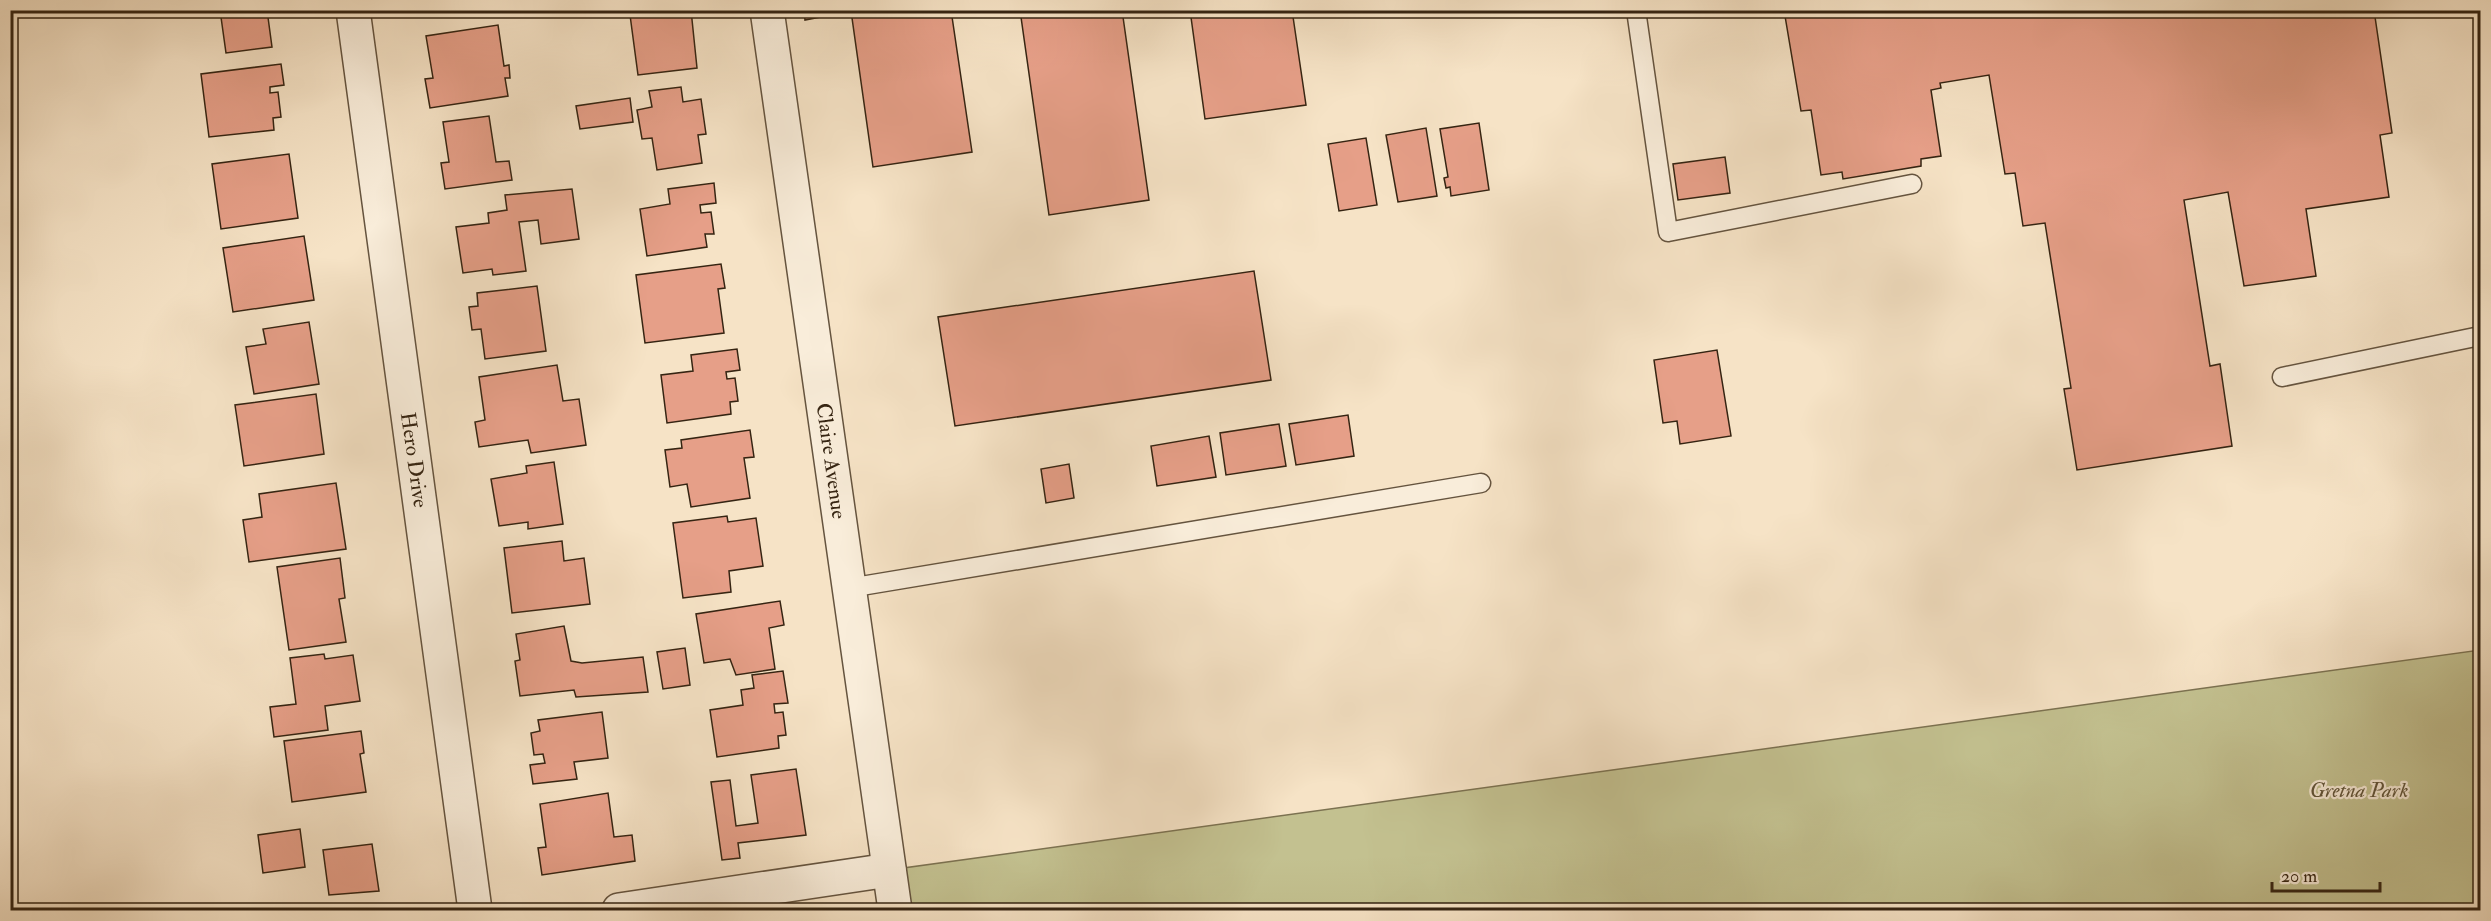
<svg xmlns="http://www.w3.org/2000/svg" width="2491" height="921" font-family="'IM FELL Double Pica',serif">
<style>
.green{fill:#c3c190;stroke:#7c7251;stroke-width:1.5}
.building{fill:#e69f88;stroke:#352412;stroke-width:1.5}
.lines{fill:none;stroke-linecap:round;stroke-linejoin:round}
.service-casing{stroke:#65543f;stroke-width:21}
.minor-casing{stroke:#65543f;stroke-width:36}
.service{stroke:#f9edda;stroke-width:18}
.minor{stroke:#f9edda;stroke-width:33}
.labels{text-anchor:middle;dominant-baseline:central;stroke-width:4.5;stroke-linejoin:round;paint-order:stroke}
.street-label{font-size:21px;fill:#352412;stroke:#f9edda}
.park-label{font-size:21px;font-style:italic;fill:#605338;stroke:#f9edda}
</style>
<rect width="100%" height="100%" fill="#f6e3c6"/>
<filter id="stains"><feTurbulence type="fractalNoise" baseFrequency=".00333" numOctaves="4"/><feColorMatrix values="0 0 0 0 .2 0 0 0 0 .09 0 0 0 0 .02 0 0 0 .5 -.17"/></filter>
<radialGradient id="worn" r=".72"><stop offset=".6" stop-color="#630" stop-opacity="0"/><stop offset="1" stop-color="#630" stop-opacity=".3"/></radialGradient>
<polygon class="green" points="2480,650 2480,910 895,910 889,870"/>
<g class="building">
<polygon points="220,10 267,10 272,47 226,53"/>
<polygon points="665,10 691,10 697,68 638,75 630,15"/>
<polygon points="804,10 951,10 972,152 873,167 851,11 805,20"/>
<polygon points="1020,10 1122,10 1149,200 1049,215"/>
<polygon points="1190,10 1292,10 1306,105 1205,119"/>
<polygon points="1784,10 2374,10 2392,133 2380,135 2389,197 2306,209 2316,276 2244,286 2228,192 2184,200 2210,366 2220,364 2232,446 2077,470 2064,389 2071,388 2045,223 2023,226 2015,173 2005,174 1989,75 1940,83 1941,88 1931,90 1941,156 1921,159 1921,166 1843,179 1842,172 1821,175 1811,110 1801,111"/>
<polygon points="498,25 504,66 509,65 510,78 505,78 508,96 430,108 425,79 433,78 426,36"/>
<polygon points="281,64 284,85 270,87 270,93 278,92 281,117 273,118 274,130 209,137 201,74"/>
<polygon points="681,87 683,102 701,99 706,134 698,135 702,163 657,170 652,138 642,139 637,110 652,107 649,91"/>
<polygon points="630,98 633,122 580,129 576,106"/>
<polygon points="489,116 496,162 509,161 512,180 445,189 441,163 449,162 443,122"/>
<polygon points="1479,123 1489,190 1451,196 1450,187 1446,188 1444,178 1448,177 1440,129"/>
<polygon points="1426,128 1437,196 1398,202 1386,135"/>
<polygon points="1366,138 1377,205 1339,211 1328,144"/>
<polygon points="289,154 298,218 221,229 212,164"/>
<polygon points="1725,157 1730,193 1678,200 1673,164"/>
<polygon points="714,183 716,203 700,205 701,213 711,212 714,234 705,234 707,247 647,256 640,209 670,204 668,189"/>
<polygon points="572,189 579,239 541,244 538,220 519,222 526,271 493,275 492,269 463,273 456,227 489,223 488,213 507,210 505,195"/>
<polygon points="304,236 314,300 233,312 223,248"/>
<polygon points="721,264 725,288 718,289 724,333 645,343 636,275"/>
<polygon points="1254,271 1271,380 955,426 938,317"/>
<polygon points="537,286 546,351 485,359 481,329 472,330 469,307 478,306 477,293"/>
<polygon points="309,322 319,384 254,394 246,347 266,344 263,329"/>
<polygon points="737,349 740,370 726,372 727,379 735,378 738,401 730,402 731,414 667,423 661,375 693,371 691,355"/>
<polygon points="1717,350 1731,436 1680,444 1677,421 1663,423 1654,360"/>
<polygon points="557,365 563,401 579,399 586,445 531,453 528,440 479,447 475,422 485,420 479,377"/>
<polygon points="316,394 324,454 244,466 235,405"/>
<polygon points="1348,415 1354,456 1296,465 1289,424"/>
<polygon points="1279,424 1286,466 1226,475 1220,433"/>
<polygon points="750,430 754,457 744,458 750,498 691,507 687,484 670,487 665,450 682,448 681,440"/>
<polygon points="1209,436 1216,477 1157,486 1151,446"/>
<polygon points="554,462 563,524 528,529 528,522 499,526 491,479 527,473 526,466"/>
<polygon points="1069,464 1074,498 1046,503 1041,469"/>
<polygon points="336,483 346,549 249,562 243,520 262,517 259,494"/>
<polygon points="727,516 728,522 756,518 763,566 729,571 731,592 683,598 673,523"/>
<polygon points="562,541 564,561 584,558 590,604 512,613 504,548"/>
<polygon points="340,558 345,598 339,599 346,642 289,650 277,567"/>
<polygon points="780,601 784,625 769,628 775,669 736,675 730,659 704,663 696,614"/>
<polygon points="564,626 571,661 582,663 643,657 648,692 576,697 574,690 520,696 515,661 520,660 516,634"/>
<polygon points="685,648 690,685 663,689 657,652"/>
<polygon points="324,654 325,659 353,655 360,701 325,706 328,730 274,737 270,707 296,704 290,658"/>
<polygon points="783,671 788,703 774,704 775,713 783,712 786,735 778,736 779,748 717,757 710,710 743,705 741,690 754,688 752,675"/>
<polygon points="602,712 608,758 574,762 577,779 533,784 530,765 545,763 543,754 534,755 531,733 540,731 538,720"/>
<polygon points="361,731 364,753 360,754 366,792 292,802 284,741"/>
<polygon points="796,769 806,835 738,843 740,858 722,860 711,782 730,780 736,826 758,823 751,775"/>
<polygon points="608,793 614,837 632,835 635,861 542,875 538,848 546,847 540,804"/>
<polygon points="300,829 305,867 263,873 258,835"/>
<polygon points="372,844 379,891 329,895 323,850"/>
</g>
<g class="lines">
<g class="service-casing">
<g id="service">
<polyline points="1636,10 1668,232 1912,184"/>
<polyline points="2282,377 2480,336"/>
<polyline points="849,588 1481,483"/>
</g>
</g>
<g class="minor-casing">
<g id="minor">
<polyline points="353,10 475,910"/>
<polyline points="767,10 895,910"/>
<polyline points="619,910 889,870"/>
</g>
</g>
<use href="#service" class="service"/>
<use href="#minor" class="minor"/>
</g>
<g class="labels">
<g class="street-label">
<text transform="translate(414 460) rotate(82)">Hero Drive</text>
<text transform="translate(831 461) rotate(82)">Claire Avenue</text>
</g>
<g class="park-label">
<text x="2359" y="790">Gretna Park</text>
</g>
</g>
<rect width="2491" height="921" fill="none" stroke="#f6e3c6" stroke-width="36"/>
<rect x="12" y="12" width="2467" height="897" fill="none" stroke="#352412" stroke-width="3"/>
<rect x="18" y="18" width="2455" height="885" fill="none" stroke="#352412" stroke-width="1.5"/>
<path d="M2272 882v9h108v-9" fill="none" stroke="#352412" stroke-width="3"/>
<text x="2281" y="882" font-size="18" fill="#352412" stroke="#f9edda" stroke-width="4.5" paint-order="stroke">20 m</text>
<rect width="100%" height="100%" filter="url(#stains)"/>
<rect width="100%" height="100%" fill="url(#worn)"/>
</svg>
